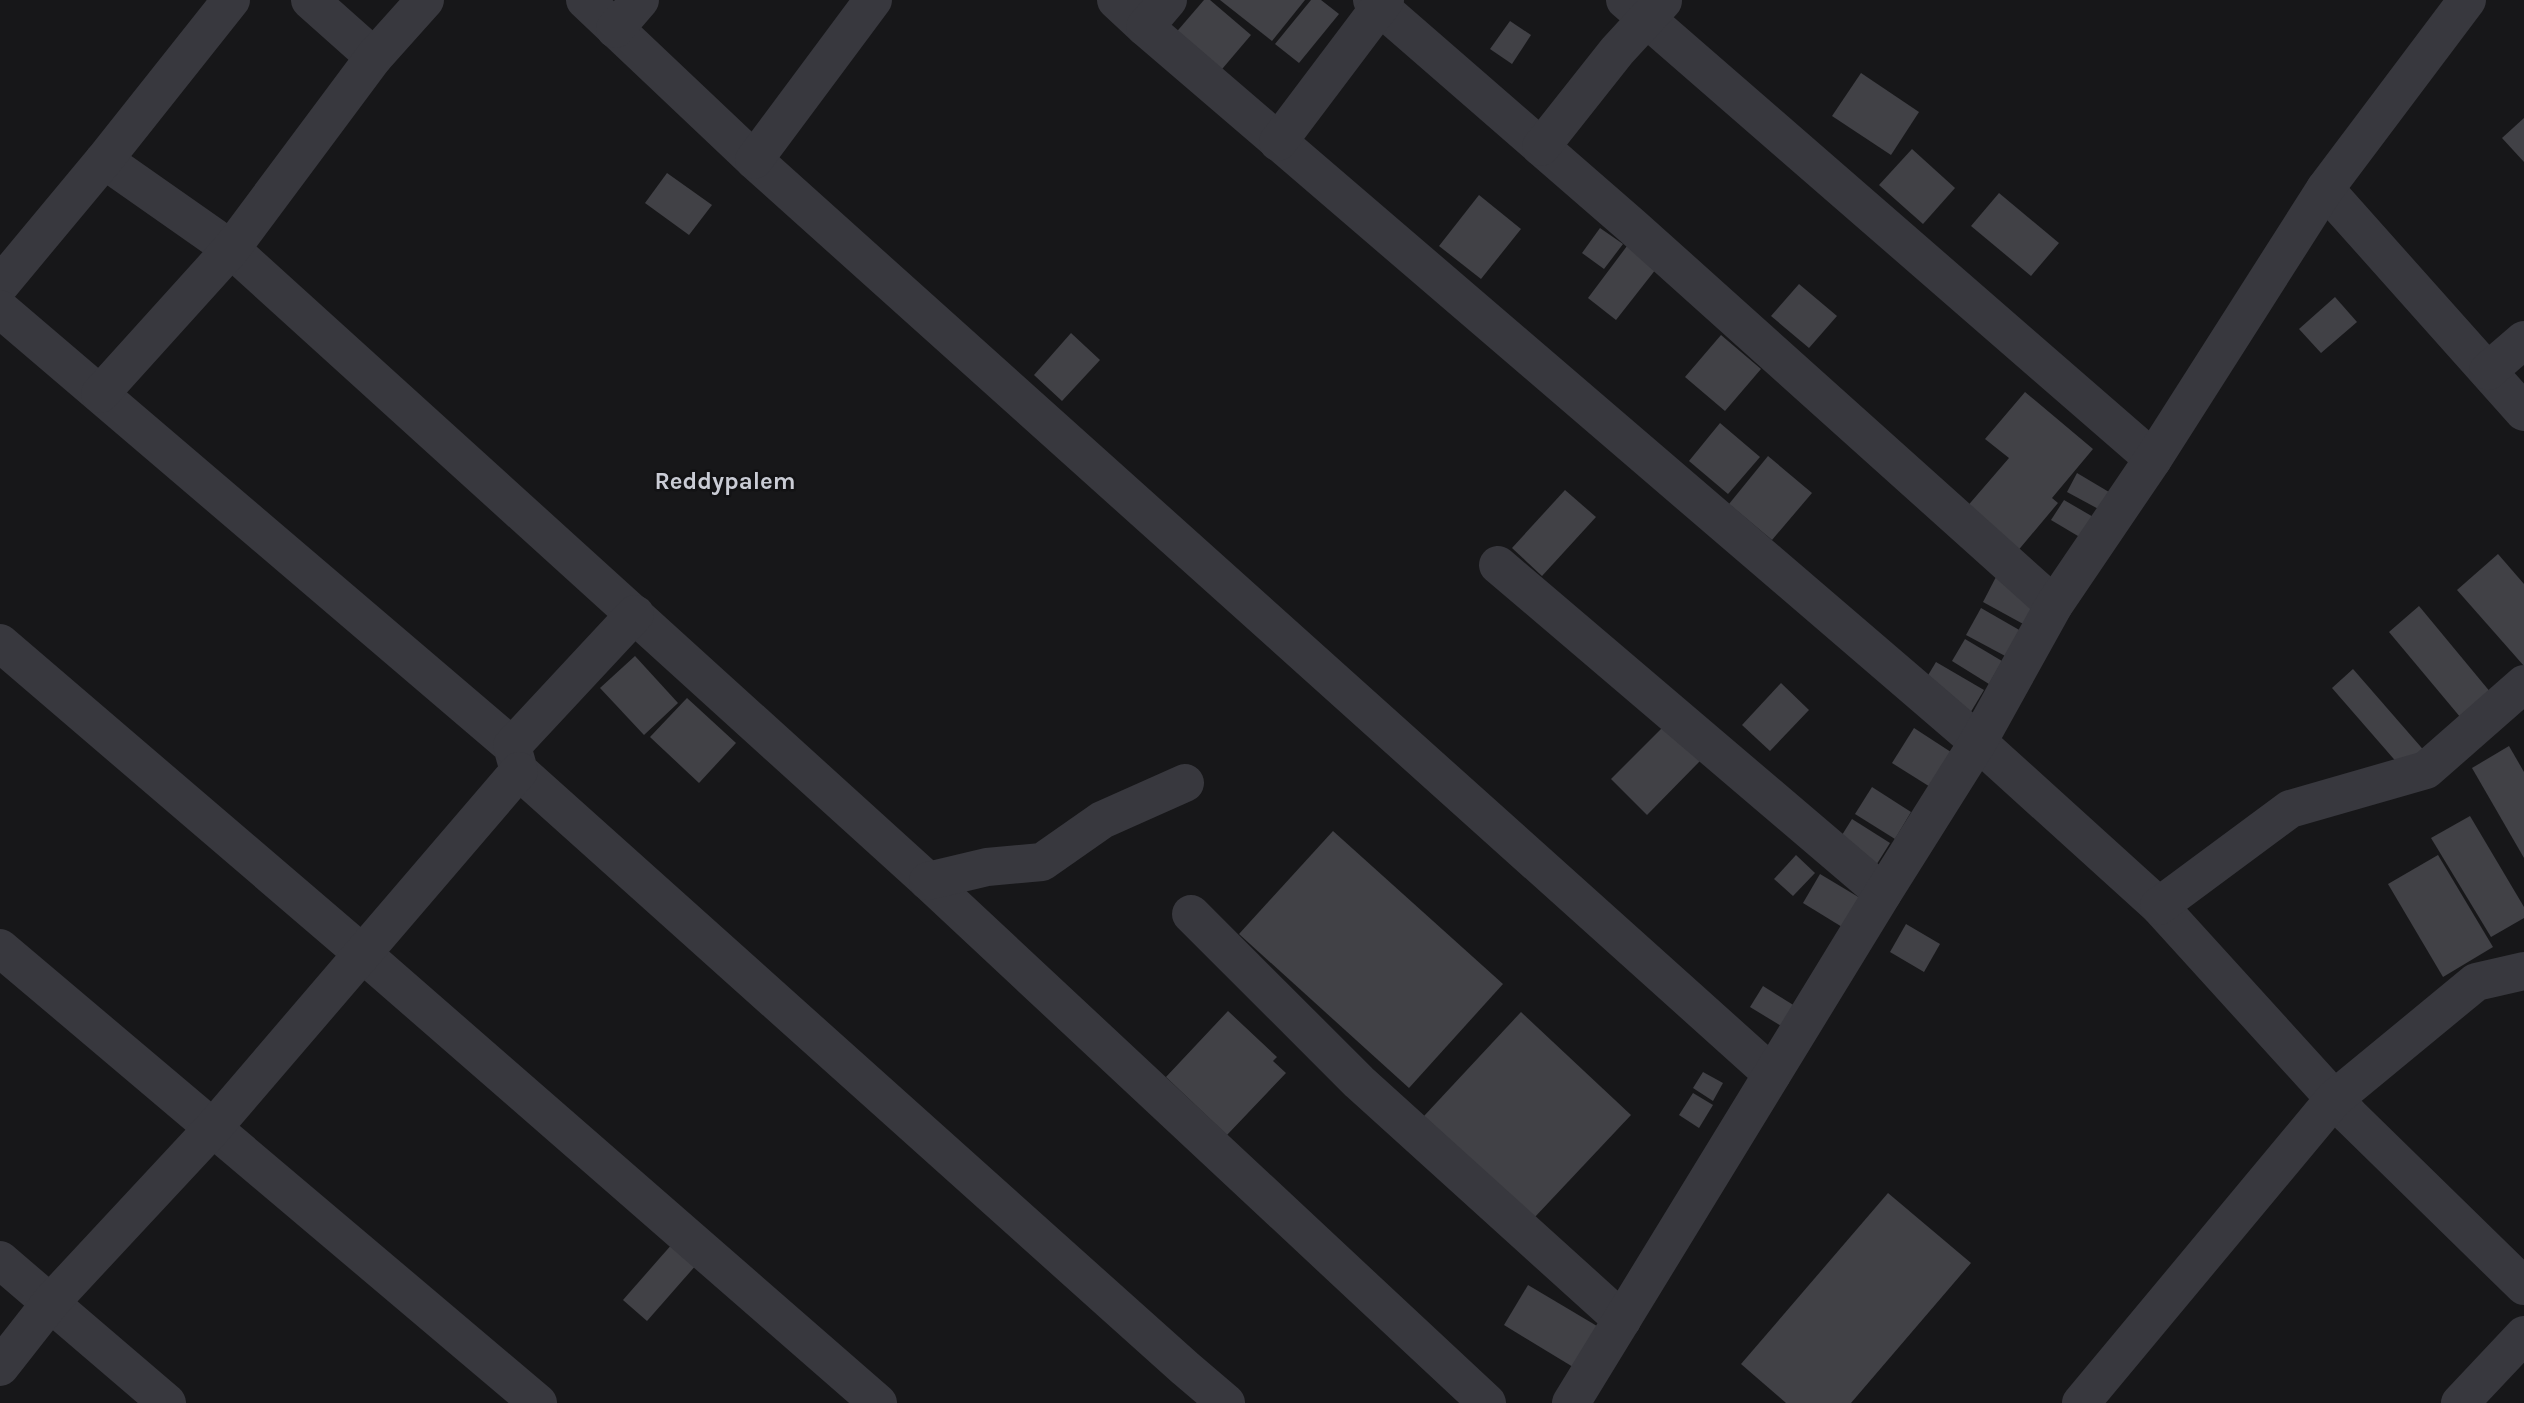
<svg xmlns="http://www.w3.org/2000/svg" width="2524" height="1403" font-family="Karla,sans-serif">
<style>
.building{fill:#414146}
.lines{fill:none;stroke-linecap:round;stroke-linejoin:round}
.street{stroke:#38383e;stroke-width:38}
.labels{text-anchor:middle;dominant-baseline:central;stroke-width:5;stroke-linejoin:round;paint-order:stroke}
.neighbourhood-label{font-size:24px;font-weight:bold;fill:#caccd5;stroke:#121214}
</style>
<rect width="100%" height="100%" fill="#171719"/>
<g class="building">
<polygon points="1204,0 1210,0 1251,35 1217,75 1173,36"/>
<polygon points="1220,0 1305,0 1272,41"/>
<polygon points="1311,0 1321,0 1339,14 1299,63 1275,44"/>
<polygon points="1510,21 1531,35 1512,64 1490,49"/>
<polygon points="1861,73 1919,112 1891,155 1832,116"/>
<polygon points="2524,118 2524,162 2502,138"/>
<polygon points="1912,149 1955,188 1923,224 1879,185"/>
<polygon points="667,173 712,205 689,235 645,203"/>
<polygon points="1999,193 2059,243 2031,276 1971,226"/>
<polygon points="1479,195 1521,229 1481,279 1439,246"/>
<polygon points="1600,228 1623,244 1604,269 1582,253"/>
<polygon points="1627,246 1656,269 1616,320 1588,298"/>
<polygon points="1799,284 1837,316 1809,348 1771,316"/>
<polygon points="2335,297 2357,322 2321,353 2299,329"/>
<polygon points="1071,333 1100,360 1062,401 1034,375"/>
<polygon points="1721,335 1761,369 1725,411 1685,377"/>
<polygon points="2025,392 2093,449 2052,498 2058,503 2016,553 1965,509 2009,458 1985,439"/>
<polygon points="1720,423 1760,457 1728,494 1689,461"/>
<polygon points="1768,456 1812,493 1772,540 1729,504"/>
<polygon points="2077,473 2114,495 2104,512 2067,492"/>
<polygon points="1565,490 1596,517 1542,576 1512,548"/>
<polygon points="2064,500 2095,518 2083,539 2051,520"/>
<polygon points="2498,554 2524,584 2524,666 2457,590"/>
<polygon points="1996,577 2039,599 2025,625 1983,602"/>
<polygon points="2419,606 2496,699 2466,724 2389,632"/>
<polygon points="1981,608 2021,631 2007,657 1966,635"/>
<polygon points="1965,639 2002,661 1989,684 1952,661"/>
<polygon points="635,656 678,703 644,735 600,688"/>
<polygon points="1936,662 1984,690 1969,715 1921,687"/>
<polygon points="2353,669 2427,754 2406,773 2332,688"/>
<polygon points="1781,683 1809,710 1770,751 1742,725"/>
<polygon points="687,698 736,743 699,783 650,737"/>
<polygon points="1664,726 1700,761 1647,815 1611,779"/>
<polygon points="1914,728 1957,756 1935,790 1892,763"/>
<polygon points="2509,746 2524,772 2524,858 2472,768"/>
<polygon points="1872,787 1911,812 1895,839 1855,814"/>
<polygon points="2470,816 2524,907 2524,918 2491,937 2431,838"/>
<polygon points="1852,819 1890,843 1875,867 1837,843"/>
<polygon points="1333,831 1503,984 1409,1088 1239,934"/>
<polygon points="1796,855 1815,873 1793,896 1774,879"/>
<polygon points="2438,855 2493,947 2443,977 2388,884"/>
<polygon points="1820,874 1865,901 1847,930 1803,903"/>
<polygon points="1906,924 1940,944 1924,972 1890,952"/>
<polygon points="1763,986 1803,1011 1791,1032 1750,1007"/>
<polygon points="1228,1011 1277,1057 1273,1061 1286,1073 1227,1135 1166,1077"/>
<polygon points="1521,1012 1631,1115 1534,1218 1424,1116"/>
<polygon points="1703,1072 1723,1083 1713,1101 1693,1088"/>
<polygon points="1693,1093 1713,1105 1699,1128 1679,1115"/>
<polygon points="1888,1193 1971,1263 1851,1403 1786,1403 1741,1364"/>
<polygon points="673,1243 697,1264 647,1321 623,1300"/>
<polygon points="1528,1285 1602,1329 1578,1370 1504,1325"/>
</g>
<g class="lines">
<g class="street">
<polyline points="310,0 374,57"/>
<polyline points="585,0 754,160 1772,1074"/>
<polyline points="1116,0 1145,27"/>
<polyline points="1168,0 1145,27 1978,742 2159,906 2350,1116 2524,1286"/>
<polyline points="1372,0 1633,227 2054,605"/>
<polyline points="1625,0 2153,459"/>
<polyline points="615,29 640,0"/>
<polyline points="1278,142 1385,0"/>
<polyline points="1541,147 1617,51 1663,1"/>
<polyline points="104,160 231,249 928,881 1487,1403"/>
<polyline points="754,160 873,0"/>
<polyline points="2325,189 2524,412"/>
<polyline points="0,285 104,160 231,0"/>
<polyline points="0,309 512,746 519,771 1185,1368 1226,1403"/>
<polyline points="2488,371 2524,340"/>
<polyline points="100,394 231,249 374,57 425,0"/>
<polyline points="1498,565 1883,893"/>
<polyline points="0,643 363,954 878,1403"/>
<polyline points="512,746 635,614"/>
<polyline points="928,881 987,867 1042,862 1102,820 1185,783"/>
<polyline points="2159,906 2290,809 2426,770 2524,684"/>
<polyline points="1191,914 1359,1082 1622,1320"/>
<polyline points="0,948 538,1403"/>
<polyline points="0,1260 167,1403"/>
<polyline points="0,1367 51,1302 213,1128 519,771"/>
<polyline points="1571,1403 1883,893 1978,742 2054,605 2153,459 2325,189 2467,0"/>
<polyline points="2081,1403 2334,1099 2476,982 2524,971"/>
<polyline points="2460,1403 2524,1335"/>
</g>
</g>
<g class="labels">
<g class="neighbourhood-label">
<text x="725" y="481">Reddypalem</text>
</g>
</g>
</svg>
